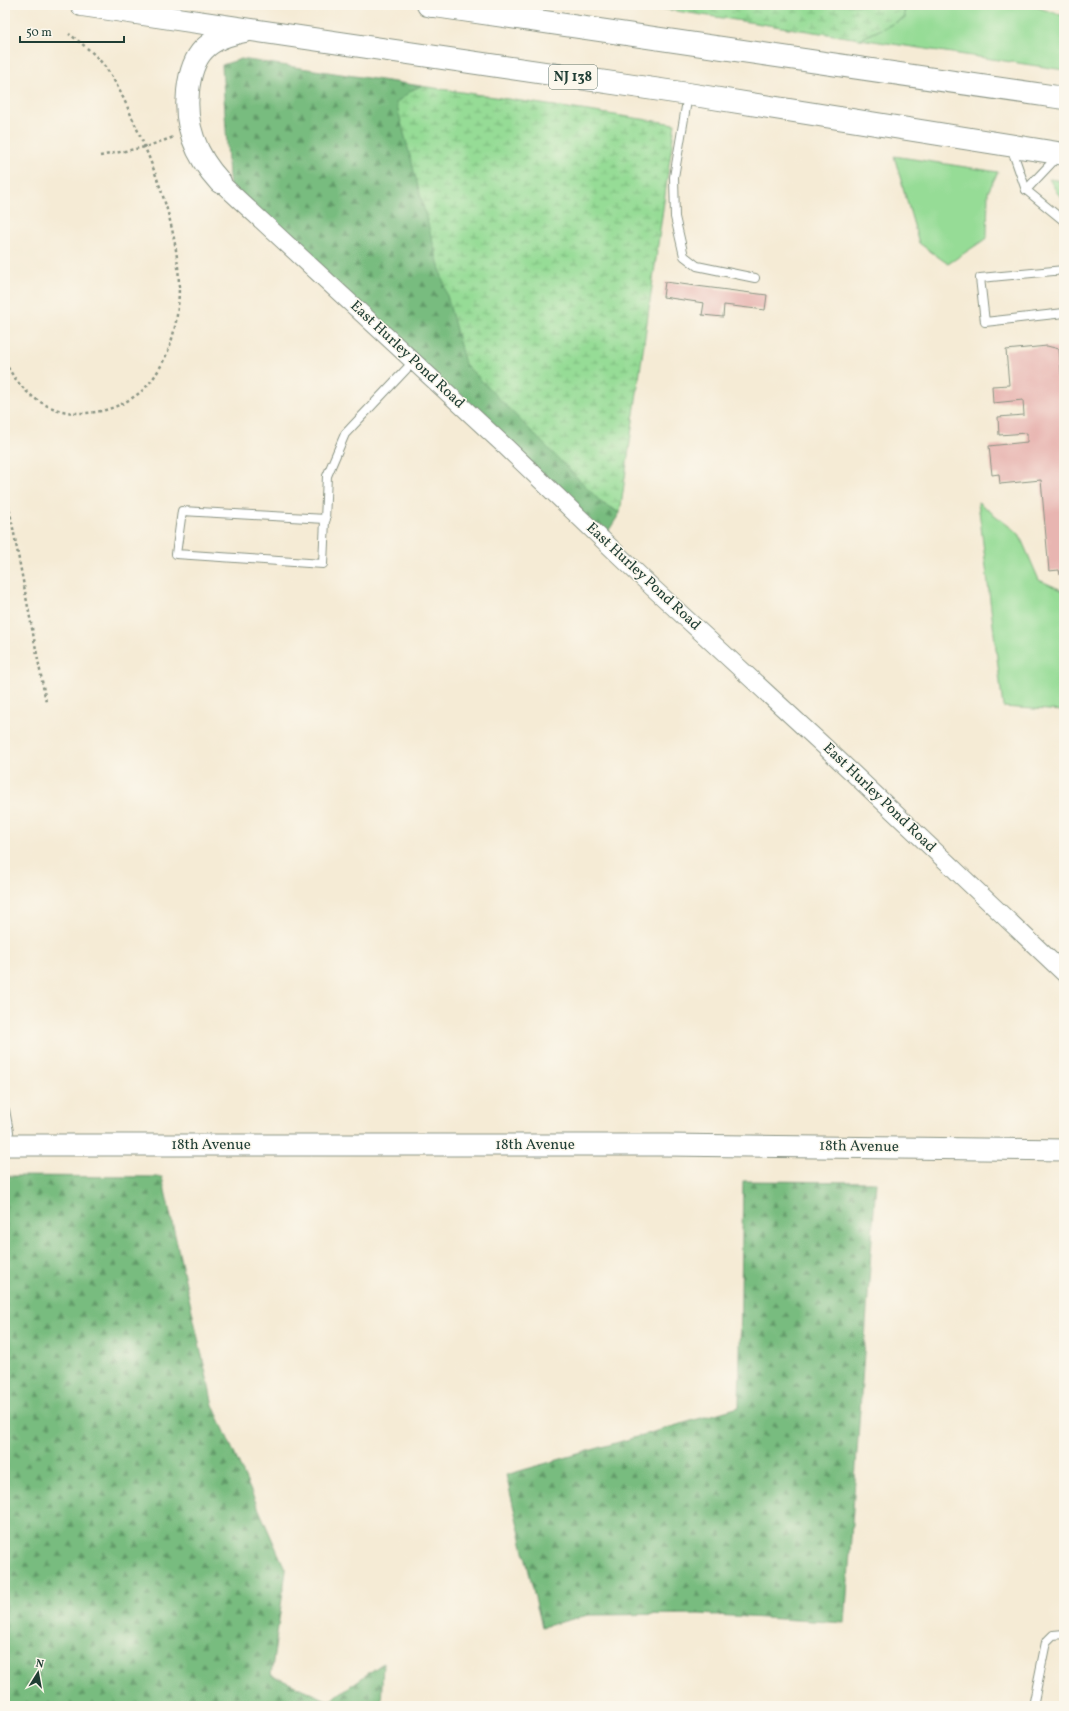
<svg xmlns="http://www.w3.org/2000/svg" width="1069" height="1711" font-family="Vollkorn,serif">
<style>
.grass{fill:#96dc96;stroke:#5a8c65}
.forest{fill:url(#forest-firs);stroke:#4c7c5a}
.wetland{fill:url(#wetland-marsh);stroke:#5a8c65}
.building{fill:#e8b5b1}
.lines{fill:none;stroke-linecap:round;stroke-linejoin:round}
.service-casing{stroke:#8a9484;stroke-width:10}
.minor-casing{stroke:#8a9484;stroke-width:19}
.tertiary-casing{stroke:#8a9484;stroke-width:23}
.trunk-casing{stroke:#8a9484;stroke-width:24}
.motorway-casing{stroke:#8a9484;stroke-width:24}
.path{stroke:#8a9484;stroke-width:2.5;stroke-dasharray:3 3;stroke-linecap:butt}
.service{stroke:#fff;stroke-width:8}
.minor{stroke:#fff;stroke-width:17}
.tertiary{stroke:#fff;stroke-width:21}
.trunk{stroke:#fff;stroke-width:22}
.motorway{stroke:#fff;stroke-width:22}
.labels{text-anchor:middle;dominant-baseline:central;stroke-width:3;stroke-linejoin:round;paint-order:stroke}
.shield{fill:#fbf7ec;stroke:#61756b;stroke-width:1}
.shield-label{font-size:14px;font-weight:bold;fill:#1f3d34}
.street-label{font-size:15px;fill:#1f3d34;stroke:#fbf7ec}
</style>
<defs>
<pattern id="forest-firs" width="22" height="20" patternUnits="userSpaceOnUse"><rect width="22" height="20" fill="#78bc7f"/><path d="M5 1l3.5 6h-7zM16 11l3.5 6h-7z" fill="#629a69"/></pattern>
<pattern id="wetland-marsh" width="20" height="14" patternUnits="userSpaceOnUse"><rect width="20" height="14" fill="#96dc96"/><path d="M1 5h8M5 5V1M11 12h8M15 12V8" fill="none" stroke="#7ab47b"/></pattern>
</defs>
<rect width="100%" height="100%" fill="#fbf7ec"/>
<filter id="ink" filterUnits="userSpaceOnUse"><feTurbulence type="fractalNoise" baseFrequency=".025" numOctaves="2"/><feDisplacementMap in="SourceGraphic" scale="8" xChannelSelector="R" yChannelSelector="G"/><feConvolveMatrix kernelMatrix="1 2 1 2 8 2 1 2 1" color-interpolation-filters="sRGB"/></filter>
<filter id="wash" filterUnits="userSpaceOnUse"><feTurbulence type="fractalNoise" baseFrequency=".012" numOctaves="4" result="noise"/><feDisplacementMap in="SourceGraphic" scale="16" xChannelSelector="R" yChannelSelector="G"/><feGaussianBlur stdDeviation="0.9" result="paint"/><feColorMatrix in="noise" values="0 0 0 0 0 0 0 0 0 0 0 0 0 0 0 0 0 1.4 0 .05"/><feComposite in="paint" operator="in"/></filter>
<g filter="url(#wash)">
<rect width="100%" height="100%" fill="#f5ebd5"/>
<g class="grass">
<polygon points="903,5 1030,5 1064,16 1064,70 860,39 905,18"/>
<polygon points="894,156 998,172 988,192 987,238 948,264 919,243"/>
<polygon points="1049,179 1064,181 1064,199 1058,194"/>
<polygon points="978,502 1019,534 1039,580 1064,591 1064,711 1003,707"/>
</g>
<g class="forest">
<polygon points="241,59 421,86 412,90 602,503 620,513 602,541 230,193 222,65"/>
<polygon points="5,1176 162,1177 213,1405 286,1571 271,1675 329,1701 383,1663 381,1706 5,1706"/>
<polygon points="743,1181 876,1182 845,1623 699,1614 588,1615 542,1627 506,1475 739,1407"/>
</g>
<g class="wetland">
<polygon points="637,5 903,5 905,18 860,39"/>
<polygon points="421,86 675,124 620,513 602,503 465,364 396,103 412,90"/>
</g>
<g id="blocks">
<g class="building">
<polygon points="665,282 767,295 765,310 724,305 723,317 702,315 704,303 663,297"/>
<polygon points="1047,346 1059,349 1062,382 1061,388 1064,388 1064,575 1060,575 1059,570 1049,571 1041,480 1000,484 999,474 992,475 989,446 1027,442 1027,433 999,435 998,417 1024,415 1023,400 993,403 992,386 1009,385 1006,350"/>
</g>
</g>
</g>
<g filter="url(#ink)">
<use href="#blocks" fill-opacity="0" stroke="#8a9484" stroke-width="1"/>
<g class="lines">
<g class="service-casing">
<g id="service">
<polyline points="688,95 674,177 675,217 684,256 697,266 755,278"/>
<polyline points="1011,147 1026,190 1064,221"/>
<polyline points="1026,190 1058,156"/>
<polyline points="1064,270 980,278 985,322 1064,313"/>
<polyline points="326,519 182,511 176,554 323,564 327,476 345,434 414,361"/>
<polyline points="5,1110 9,1132 5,1144"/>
<polyline points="1033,1706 1046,1642 1053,1635 1064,1634"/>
<polyline points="1061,1706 1064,1706"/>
</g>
</g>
<g class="minor-casing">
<polyline id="minor" points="220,182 506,447 653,588 823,745 1064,973"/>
</g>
<g class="tertiary-casing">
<polyline id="tertiary" points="5,1145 666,1145 1064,1150"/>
</g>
<g class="trunk-casing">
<g id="trunk">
<polyline points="82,5 688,94 1064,154"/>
<polyline points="428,5 1064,98"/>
<path d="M220,182C196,156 184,127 188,91C192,53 207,38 245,31"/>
</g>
</g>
<g class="motorway-casing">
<polyline id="motorway" points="430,5 432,6"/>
</g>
<g class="path">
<polyline points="100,156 145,147 174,137"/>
<path d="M5,362C20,391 44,412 78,413C102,414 126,405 144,389C155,378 162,365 168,351C195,278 167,198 138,131C129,111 121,90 108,71C98,56 84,45 69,34"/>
<polyline points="5,486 46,702"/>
</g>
<use href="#service" class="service"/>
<use href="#minor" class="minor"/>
<use href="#tertiary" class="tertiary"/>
<use href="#trunk" class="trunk"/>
<use href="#motorway" class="motorway"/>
</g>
</g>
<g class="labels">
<rect class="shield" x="549" y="65" width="48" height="24" rx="3"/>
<g class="shield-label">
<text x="573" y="77">NJ 138</text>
</g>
<g class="street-label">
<text transform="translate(407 355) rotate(43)">East Hurley Pond Road</text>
<text transform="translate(643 577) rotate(43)">East Hurley Pond Road</text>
<text transform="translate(879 798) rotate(44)">East Hurley Pond Road</text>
<text x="211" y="1145">18th Avenue</text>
<text x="535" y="1145">18th Avenue</text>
<text transform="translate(859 1147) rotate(1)">18th Avenue</text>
</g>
</g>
<rect width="1069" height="1711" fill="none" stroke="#fbf7ec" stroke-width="20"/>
<g transform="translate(38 1673) rotate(11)" stroke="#fbf7ec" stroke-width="3" paint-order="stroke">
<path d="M0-3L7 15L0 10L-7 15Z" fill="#1f3d34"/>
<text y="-6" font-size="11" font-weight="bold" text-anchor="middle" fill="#1f3d34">N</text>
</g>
<path d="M20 36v6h104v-6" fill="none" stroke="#1f3d34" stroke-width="2"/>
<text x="26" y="36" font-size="12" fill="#1f3d34" stroke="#fbf7ec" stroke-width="3" paint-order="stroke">50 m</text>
</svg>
